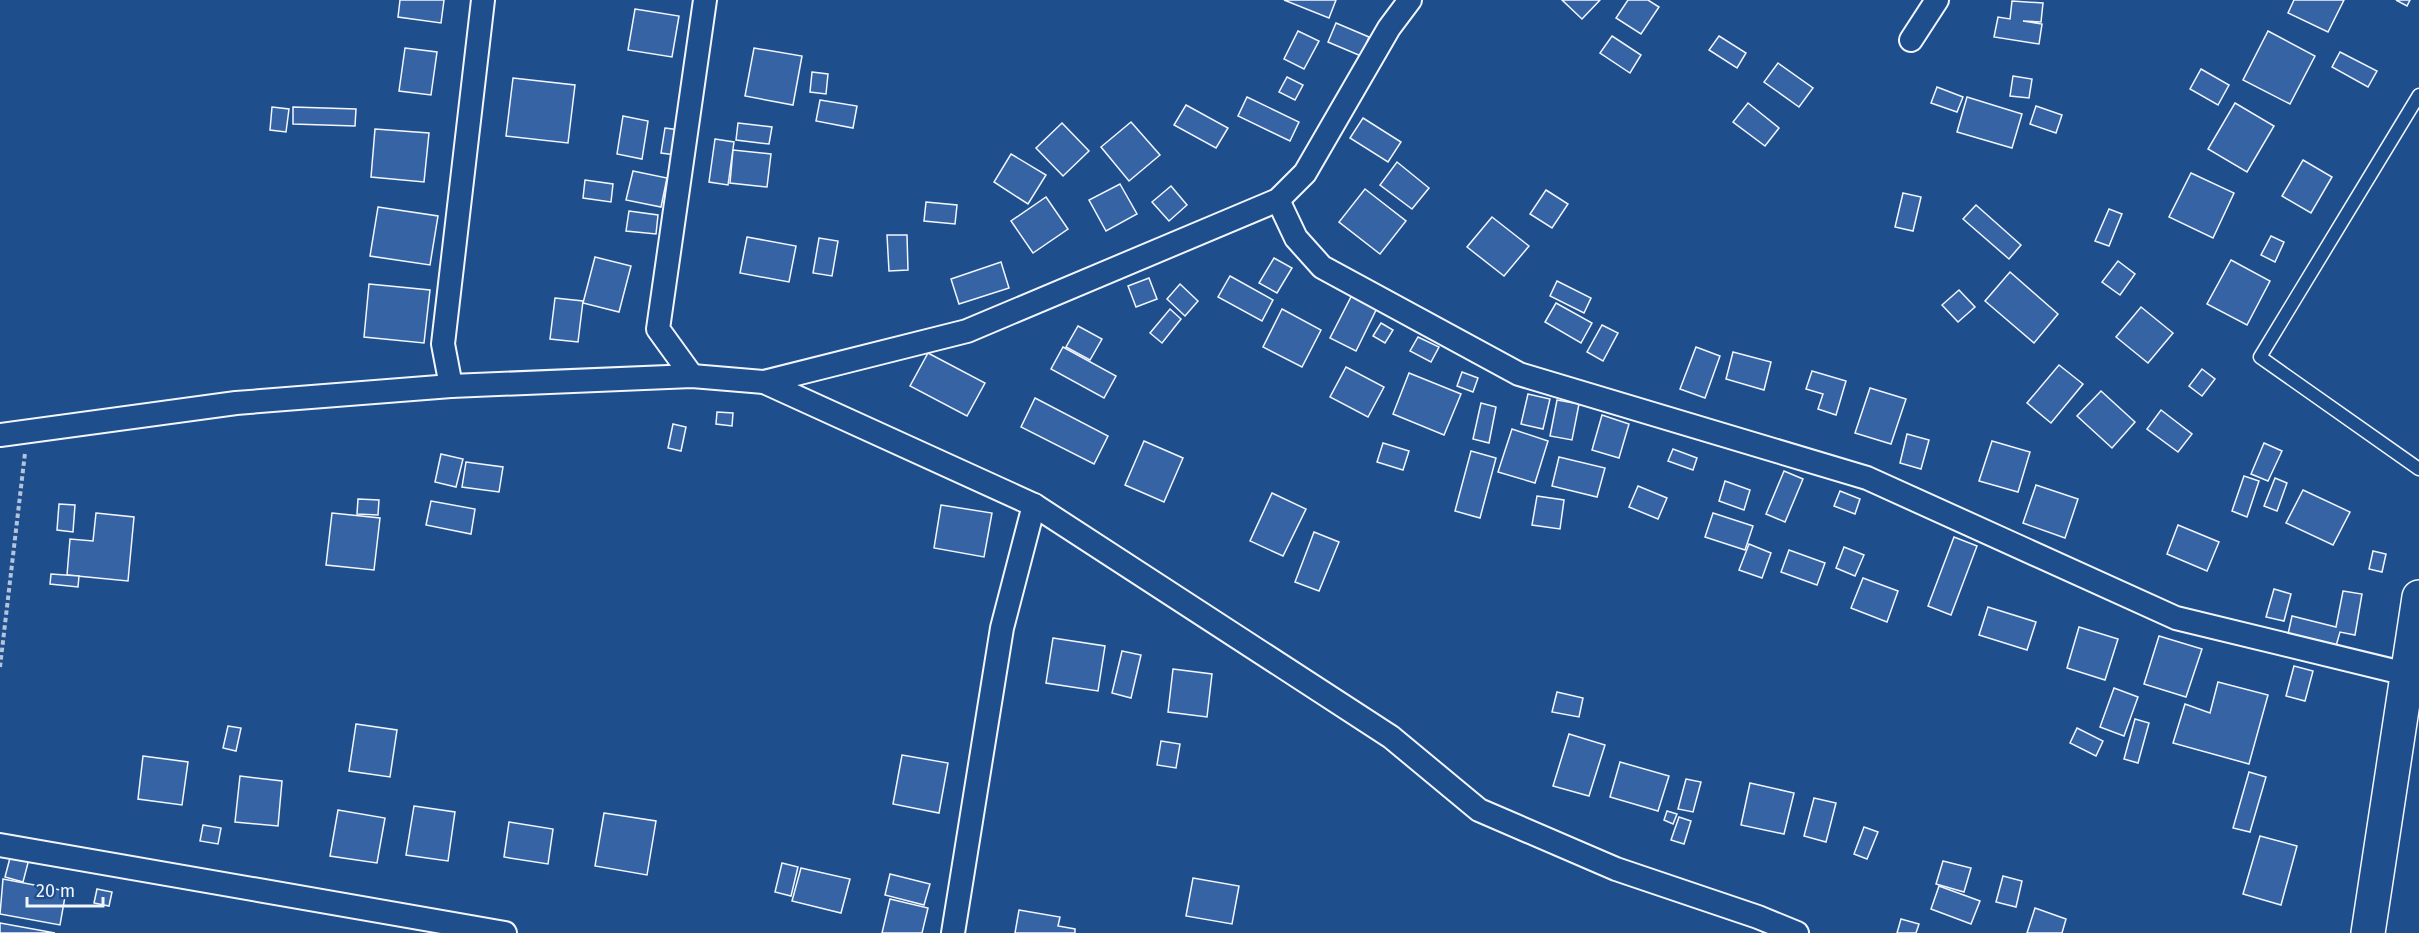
<svg xmlns="http://www.w3.org/2000/svg" width="2419" height="933" font-family="'Fira Sans',sans-serif">
<style>
.building{fill:#3563a3;stroke:#f2f6ff;stroke-width:1.5}
.lines{fill:none;stroke-linecap:round;stroke-linejoin:round}
.service-casing{stroke:#f2f6ff;stroke-width:15}
.minor-casing{stroke:#f2f6ff;stroke-width:26}
.primary-casing{stroke:#f2f6ff;stroke-width:36}
.path{stroke:#b3c4dc;stroke-width:4;stroke-dasharray:4.5 3;stroke-linecap:butt}
.service{stroke:#1f4e8c;stroke-width:12}
.minor{stroke:#1f4e8c;stroke-width:22}
.primary{stroke:#1f4e8c;stroke-width:33}
</style>
<rect width="100%" height="100%" fill="#1f4e8c"/>
<g class="building">
<polygon points="400,0 444,0 441,23 398,17"/>
<polygon points="1284,0 1336,0 1329,18"/>
<polygon points="1562,0 1600,0 1582,19"/>
<polygon points="1628,0 1648,0 1659,7 1641,34 1616,18"/>
<polygon points="2294,0 2344,0 2328,32 2288,13"/>
<polygon points="2396,0 2410,0 2407,6"/>
<polygon points="2012,1 2043,3 2041,22 2023,21 2042,24 2039,44 1994,37 1998,17 2010,19"/>
<polygon points="635,9 679,16 672,57 628,50"/>
<polygon points="1336,23 1369,37 1361,56 1328,42"/>
<polygon points="1298,31 1319,41 1304,69 1284,59"/>
<polygon points="2268,31 2315,56 2290,104 2243,80"/>
<polygon points="1612,36 1641,55 1630,73 1600,53"/>
<polygon points="1719,36 1746,53 1737,68 1709,50"/>
<polygon points="405,48 437,52 431,95 399,91"/>
<polygon points="754,48 802,56 793,105 745,96"/>
<polygon points="2340,52 2377,71 2368,87 2332,67"/>
<polygon points="1778,63 1813,88 1799,107 1764,82"/>
<polygon points="2201,69 2229,85 2218,105 2190,89"/>
<polygon points="812,72 828,74 826,94 810,92"/>
<polygon points="2013,76 2032,79 2029,98 2010,96"/>
<polygon points="1287,77 1303,85 1295,100 1279,92"/>
<polygon points="513,78 575,85 568,143 506,136"/>
<polygon points="1937,87 1963,97 1957,112 1931,103"/>
<polygon points="1247,97 1299,122 1290,141 1238,116"/>
<polygon points="1967,97 2022,114 2012,148 1957,132"/>
<polygon points="820,100 857,106 853,128 816,121"/>
<polygon points="1748,103 1779,128 1765,146 1733,122"/>
<polygon points="2235,103 2274,126 2247,172 2208,149"/>
<polygon points="1186,105 1228,128 1216,148 1174,125"/>
<polygon points="2036,106 2062,115 2056,133 2030,124"/>
<polygon points="272,107 289,109 286,132 270,130"/>
<polygon points="293,107 356,109 355,126 293,124"/>
<polygon points="623,116 648,121 642,159 617,154"/>
<polygon points="1363,118 1401,142 1388,162 1350,138"/>
<polygon points="1131,122 1160,155 1129,181 1101,147"/>
<polygon points="738,123 772,127 769,144 736,140"/>
<polygon points="1062,123 1089,151 1063,176 1036,148"/>
<polygon points="665,128 680,130 676,155 661,153"/>
<polygon points="375,129 429,133 424,182 371,177"/>
<polygon points="715,139 734,142 728,185 709,182"/>
<polygon points="733,150 771,154 767,187 730,183"/>
<polygon points="1011,154 1046,175 1028,204 994,182"/>
<polygon points="2303,160 2332,177 2311,213 2282,196"/>
<polygon points="1397,162 1429,188 1412,209 1380,185"/>
<polygon points="633,171 667,178 661,207 626,200"/>
<polygon points="2191,173 2234,193 2213,238 2169,217"/>
<polygon points="585,180 613,184 611,202 583,198"/>
<polygon points="1120,184 1137,214 1106,231 1089,200"/>
<polygon points="1171,186 1187,205 1169,221 1152,202"/>
<polygon points="1365,189 1406,221 1380,254 1339,222"/>
<polygon points="1546,190 1568,204 1552,228 1530,214"/>
<polygon points="1903,193 1921,197 1913,231 1895,227"/>
<polygon points="1046,197 1068,229 1033,253 1011,221"/>
<polygon points="926,202 957,205 955,224 924,221"/>
<polygon points="1976,205 2021,245 2009,259 1963,219"/>
<polygon points="378,207 438,216 430,265 370,256"/>
<polygon points="2109,209 2122,214 2109,246 2095,241"/>
<polygon points="629,211 658,215 656,234 626,231"/>
<polygon points="1492,217 1529,246 1504,276 1467,247"/>
<polygon points="887,235 907,235 908,270 889,271"/>
<polygon points="2271,236 2284,242 2275,262 2261,255"/>
<polygon points="747,237 796,246 789,282 740,273"/>
<polygon points="819,238 838,241 832,276 813,273"/>
<polygon points="595,257 631,266 619,312 583,303"/>
<polygon points="1274,258 1292,268 1277,293 1259,283"/>
<polygon points="2231,260 2270,281 2247,325 2207,304"/>
<polygon points="2118,261 2135,274 2120,295 2102,282"/>
<polygon points="1001,262 1009,288 959,304 951,279"/>
<polygon points="2010,272 2058,314 2034,343 1985,301"/>
<polygon points="1230,276 1273,300 1262,321 1218,297"/>
<polygon points="1149,278 1157,299 1136,307 1128,286"/>
<polygon points="1557,281 1591,298 1584,313 1550,296"/>
<polygon points="369,284 430,290 424,343 364,337"/>
<polygon points="1180,284 1198,301 1185,316 1167,299"/>
<polygon points="1959,290 1975,307 1958,322 1942,305"/>
<polygon points="1354,291 1379,304 1356,351 1330,338"/>
<polygon points="555,298 583,301 578,342 550,339"/>
<polygon points="1556,303 1592,323 1581,343 1545,322"/>
<polygon points="2141,307 2173,333 2148,363 2116,337"/>
<polygon points="1170,309 1181,319 1162,343 1150,333"/>
<polygon points="1282,309 1321,330 1302,367 1263,347"/>
<polygon points="1381,323 1393,330 1385,343 1373,336"/>
<polygon points="1602,325 1618,333 1603,361 1587,352"/>
<polygon points="1078,326 1102,339 1090,360 1066,347"/>
<polygon points="1418,337 1439,347 1431,362 1410,351"/>
<polygon points="1063,347 1116,376 1104,398 1051,369"/>
<polygon points="1696,347 1720,356 1705,398 1680,389"/>
<polygon points="1733,352 1771,362 1764,390 1726,379"/>
<polygon points="928,353 985,383 967,416 910,386"/>
<polygon points="2059,365 2083,384 2051,423 2027,403"/>
<polygon points="1346,367 1384,387 1368,417 1330,397"/>
<polygon points="2202,369 2215,379 2202,396 2189,386"/>
<polygon points="1812,371 1846,381 1836,415 1818,409 1823,394 1806,389"/>
<polygon points="1462,372 1478,378 1473,392 1457,386"/>
<polygon points="1409,373 1461,394 1444,435 1393,414"/>
<polygon points="1870,388 1906,399 1891,444 1855,433"/>
<polygon points="2101,391 2135,422 2112,448 2077,416"/>
<polygon points="1528,394 1550,399 1543,429 1521,424"/>
<polygon points="1035,398 1108,436 1094,464 1021,427"/>
<polygon points="1557,400 1579,404 1572,440 1550,436"/>
<polygon points="1481,403 1496,407 1489,443 1473,439"/>
<polygon points="2161,410 2192,434 2178,452 2147,429"/>
<polygon points="717,412 733,413 732,426 716,424"/>
<polygon points="1602,415 1629,424 1619,458 1592,450"/>
<polygon points="673,424 686,427 681,451 668,448"/>
<polygon points="1512,429 1548,441 1535,483 1498,472"/>
<polygon points="1907,434 1929,440 1921,469 1900,463"/>
<polygon points="1144,441 1183,458 1164,502 1125,485"/>
<polygon points="1992,441 2030,452 2018,492 1979,481"/>
<polygon points="1383,443 1409,451 1403,470 1377,462"/>
<polygon points="2264,443 2282,451 2268,481 2251,474"/>
<polygon points="1673,449 1697,458 1693,470 1668,461"/>
<polygon points="1471,451 1496,458 1480,518 1455,511"/>
<polygon points="441,454 463,459 456,487 435,482"/>
<polygon points="1559,457 1605,468 1597,497 1552,486"/>
<polygon points="466,462 503,467 499,492 462,487"/>
<polygon points="1784,471 1803,479 1785,522 1766,514"/>
<polygon points="2244,476 2259,481 2247,517 2232,511"/>
<polygon points="2275,478 2287,483 2277,511 2264,506"/>
<polygon points="1725,481 1750,490 1744,510 1719,501"/>
<polygon points="2036,485 2078,499 2065,538 2023,523"/>
<polygon points="1638,486 1667,498 1658,519 1629,507"/>
<polygon points="2303,490 2350,512 2333,545 2286,523"/>
<polygon points="1840,491 1860,499 1855,514 1834,506"/>
<polygon points="1272,493 1306,509 1283,556 1250,541"/>
<polygon points="1537,496 1564,500 1560,529 1532,525"/>
<polygon points="358,499 379,500 378,515 357,514"/>
<polygon points="431,501 475,509 471,534 426,525"/>
<polygon points="59,504 75,505 73,532 57,530"/>
<polygon points="941,505 992,513 984,557 934,548"/>
<polygon points="96,513 134,517 128,581 67,575 70,539 93,541"/>
<polygon points="332,513 380,518 374,570 326,565"/>
<polygon points="1713,513 1753,526 1745,550 1705,537"/>
<polygon points="2178,525 2219,542 2207,571 2167,554"/>
<polygon points="1314,532 1339,542 1319,591 1295,582"/>
<polygon points="1954,537 1977,546 1951,615 1928,606"/>
<polygon points="1749,544 1771,553 1762,578 1739,570"/>
<polygon points="1844,547 1864,555 1855,576 1836,568"/>
<polygon points="1789,550 1825,563 1817,585 1781,572"/>
<polygon points="2373,551 2386,554 2382,572 2369,569"/>
<polygon points="51,574 79,576 78,587 50,584"/>
<polygon points="1863,578 1898,591 1887,622 1851,608"/>
<polygon points="2274,589 2291,594 2284,621 2266,617"/>
<polygon points="2343,591 2362,594 2355,635 2340,632 2336,646 2288,634 2292,616 2336,627"/>
<polygon points="1988,607 2036,622 2027,650 1979,635"/>
<polygon points="2079,627 2118,639 2105,680 2067,668"/>
<polygon points="2159,636 2202,649 2186,697 2144,684"/>
<polygon points="1053,638 1105,646 1098,691 1046,683"/>
<polygon points="1122,651 1141,655 1131,698 1112,693"/>
<polygon points="2294,666 2313,671 2305,701 2286,696"/>
<polygon points="1173,669 1212,674 1207,717 1168,712"/>
<polygon points="2218,682 2268,695 2249,764 2173,743 2185,704 2210,713"/>
<polygon points="2114,688 2138,697 2124,736 2100,727"/>
<polygon points="1557,692 1583,698 1579,717 1552,712"/>
<polygon points="2135,719 2149,723 2138,763 2124,759"/>
<polygon points="356,724 397,730 390,777 349,771"/>
<polygon points="228,726 241,728 236,751 223,748"/>
<polygon points="2077,728 2103,741 2096,756 2070,743"/>
<polygon points="1569,734 1605,745 1589,796 1553,786"/>
<polygon points="1161,741 1180,744 1176,768 1157,765"/>
<polygon points="902,755 948,763 939,813 893,804"/>
<polygon points="143,756 188,762 182,805 138,799"/>
<polygon points="1620,762 1669,776 1658,811 1610,797"/>
<polygon points="2249,772 2266,777 2250,832 2233,828"/>
<polygon points="240,776 282,781 278,826 235,822"/>
<polygon points="1686,779 1701,782 1693,812 1678,809"/>
<polygon points="1750,783 1794,793 1784,834 1741,825"/>
<polygon points="1814,798 1836,803 1826,842 1804,836"/>
<polygon points="414,806 455,812 448,861 406,855"/>
<polygon points="338,810 385,818 377,863 330,856"/>
<polygon points="1667,811 1677,814 1673,824 1664,820"/>
<polygon points="604,813 656,821 647,875 595,866"/>
<polygon points="1679,817 1691,821 1684,844 1671,840"/>
<polygon points="509,822 553,829 548,864 504,857"/>
<polygon points="203,825 221,828 218,844 200,841"/>
<polygon points="1864,827 1878,832 1867,859 1854,854"/>
<polygon points="2260,836 2297,846 2281,905 2243,894"/>
<polygon points="11,854 29,859 23,882 5,877"/>
<polygon points="1943,861 1971,868 1964,892 1936,884"/>
<polygon points="782,863 798,867 791,896 775,892"/>
<polygon points="801,868 850,879 841,913 792,901"/>
<polygon points="890,874 930,884 924,905 885,895"/>
<polygon points="2003,876 2022,881 2016,907 1996,902"/>
<polygon points="1193,878 1239,886 1232,924 1186,916"/>
<polygon points="3,879 66,891 60,925 0,914"/>
<polygon points="1939,886 1980,901 1971,924 1931,909"/>
<polygon points="97,889 112,892 109,906 94,903"/>
<polygon points="890,899 928,908 922,933 882,933"/>
<polygon points="2035,908 2066,919 2062,933 2027,933"/>
<polygon points="1019,910 1060,917 1058,926 1075,929 1075,933 1015,933"/>
<polygon points="1901,919 1919,924 1916,933 1897,933"/>
<polygon points="0,923 55,933 0,933"/>
</g>
<g class="lines">
<g class="service-casing">
<polyline id="service" points="2419,95 2260,357 2419,469"/>
</g>
<g class="minor-casing">
<g id="minor">
<polyline points="1911,40 1937,0"/>
<polyline points="1278,200 1296,238 1322,267 1519,374 1867,478 2176,618 2419,677"/>
<polyline points="692,376 658,329 705,0"/>
<polyline points="764,382 967,331 1278,200 1305,173 1389,28 1410,0"/>
<polyline points="451,386 443,344 483,0"/>
<polyline points="0,435 236,403 451,386 692,376 764,382 1034,505 1391,737 1479,810 1616,869 1758,917 1797,933"/>
<polyline points="0,845 505,933"/>
<polyline points="953,933 1002,628 1034,505"/>
</g>
</g>
<g class="primary-casing">
<polyline id="primary" points="2368,933 2419,597"/>
</g>
<polyline class="path" points="0,667 25,453"/>
<use href="#service" class="service"/>
<use href="#minor" class="minor"/>
<use href="#primary" class="primary"/>
</g>
<path d="M27 897v9h76v-9" fill="none" stroke="#f2f6ff" stroke-width="3"/>
<text x="36" y="897" font-size="18" fill="#f2f6ff" stroke="#1f4e8c" stroke-width="4.5" paint-order="stroke">20 m</text>
</svg>
